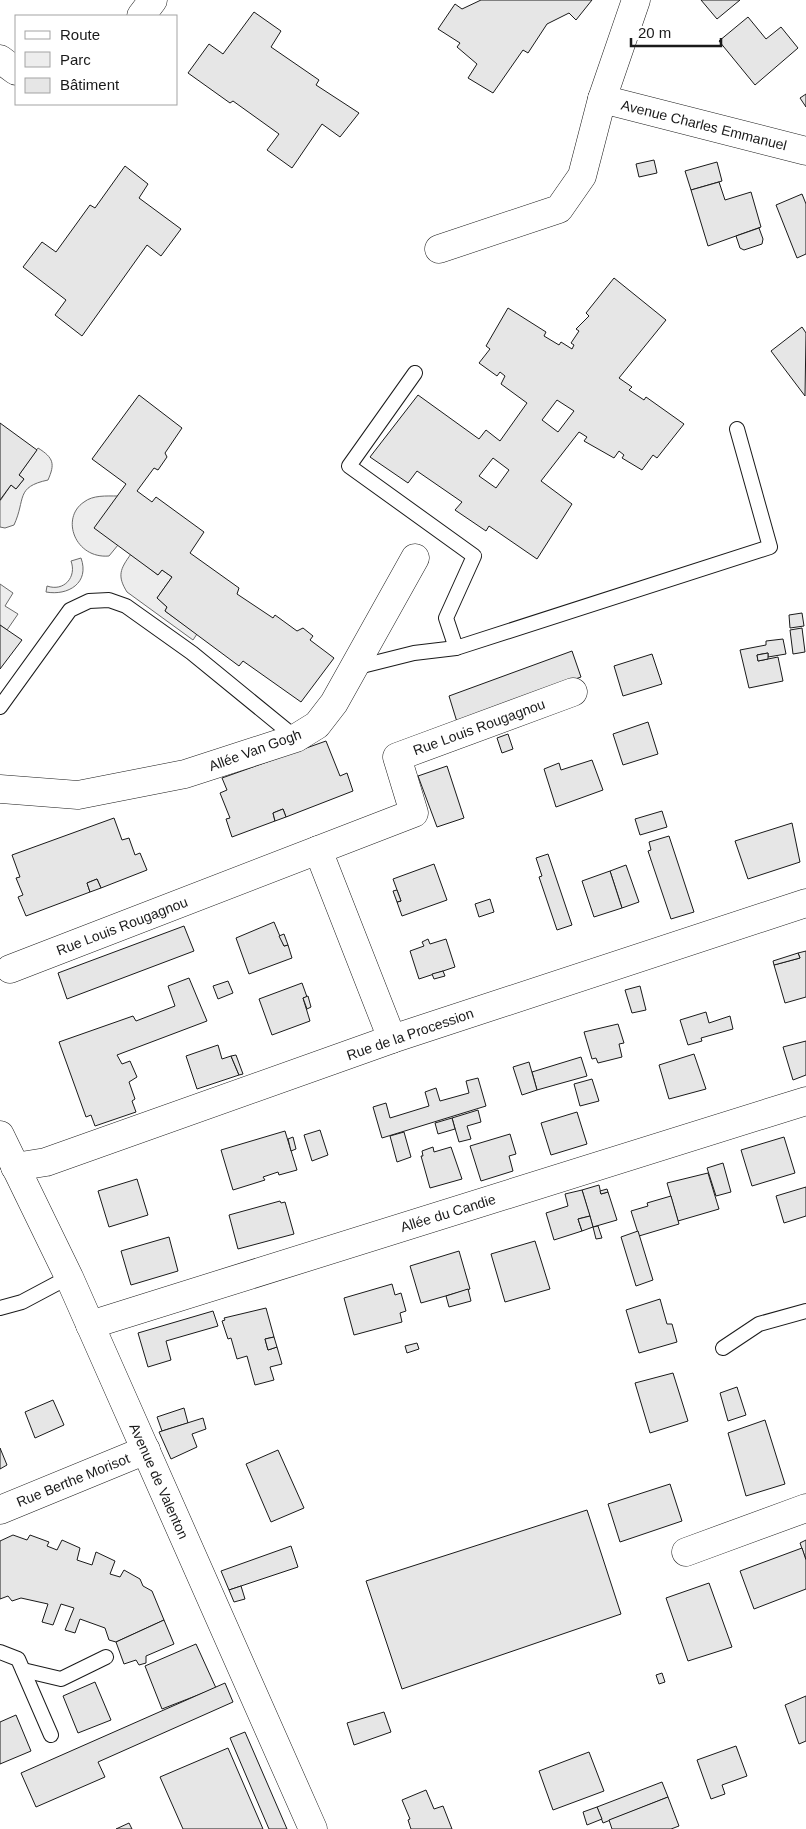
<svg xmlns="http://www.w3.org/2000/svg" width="806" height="1829" font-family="Helvetica,sans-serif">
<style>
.green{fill:#ededed;stroke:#6a6a6a}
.building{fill:#e6e6e6;stroke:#1a1a1a;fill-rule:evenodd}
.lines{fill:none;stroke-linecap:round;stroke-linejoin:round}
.service-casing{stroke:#1a1a1a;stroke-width:16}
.minor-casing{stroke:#1a1a1a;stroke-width:29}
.secondary-casing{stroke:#1a1a1a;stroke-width:29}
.service{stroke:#fff;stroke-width:14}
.minor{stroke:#fff;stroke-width:28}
.secondary{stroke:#fff;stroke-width:28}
.labels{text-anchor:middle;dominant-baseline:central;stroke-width:4;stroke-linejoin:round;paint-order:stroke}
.street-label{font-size:14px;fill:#1a1a1a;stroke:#fff}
</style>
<rect width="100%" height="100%" fill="#fff"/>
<g class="green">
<path d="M38,448C54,458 55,464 48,480C15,487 26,499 14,525L5,528L0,527V501L11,485L16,489L24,479L19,475Z"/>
<path d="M118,496V545L109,556C75,559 60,518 84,502C93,495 106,496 118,496Z"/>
<path d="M131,554L158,575L162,570L172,577L157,598L167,607L165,611L197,634L193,640L127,592C117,576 120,569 131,554Z"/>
<path d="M81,558C90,583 68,596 46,592L47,586C64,592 77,577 71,561Z"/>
<polygon points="0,584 13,593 5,606 18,614 7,630 0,625"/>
</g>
<g class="building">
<polygon points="481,0 592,0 576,20 569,13 547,24 528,53 523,50 493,93 468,78 477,64 457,47 460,43 438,29 455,4 462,9"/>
<polygon points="701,0 740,0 717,19"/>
<polygon points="254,12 281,31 271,47 319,80 316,85 359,113 340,137 322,124 292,168 267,150 279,134 233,101 230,103 188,73 209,44 223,54"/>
<polygon points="748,17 766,39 781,27 798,48 755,85 719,41"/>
<polygon points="806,94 806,107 800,98"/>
<polygon points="654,160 657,173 639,177 636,164"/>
<polygon points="717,162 722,181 691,190 685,171"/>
<polygon points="125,166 148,184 139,198 181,229 161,256 147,245 82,336 55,315 66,300 23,267 42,242 56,252 90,205 95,208"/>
<polygon points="719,182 725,200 751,192 761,227 708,246 691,190"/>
<polygon points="802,194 806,204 806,254 797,258 776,205"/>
<polygon points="759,228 763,239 762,244 744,250 740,248 736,236"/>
<path d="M614,278L666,320L619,378L632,387L629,390L644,400L646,397L684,424L657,458L653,455L642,470L622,458L624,455L619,451L614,458L584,441L587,437L579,432L541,481L572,504L537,559L489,526L486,531L455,510L462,502L417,471L408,483L370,457L418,395L479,439L486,430L500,441L527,403L501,384L505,376L500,372L497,376L479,363L490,349L486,346L508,308L546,332L544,336L559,345L561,342L572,349L574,345L571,343L579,331L576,329L589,316L586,313ZM557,400L574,411L558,432L542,420ZM493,458L509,470L496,488L479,476Z"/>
<polygon points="802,327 806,333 805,396 771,351"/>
<polygon points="139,395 182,428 165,453 167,457 158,470 154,468 137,491 152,502 156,497 204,532 190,553 239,588 237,594 273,618 275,615 297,631 303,628 313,636 310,640 334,658 301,702 243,661 239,666 165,611 167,607 157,598 172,577 162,570 158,575 94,528 126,484 92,459"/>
<polygon points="0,423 37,450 19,475 24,479 16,489 11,485 0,500"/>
<polygon points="802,613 804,626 790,628 789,615"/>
<polygon points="0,625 22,640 0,669"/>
<polygon points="802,628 805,652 793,654 790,630"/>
<polygon points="783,639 786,654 768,657 768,653 757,655 758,661 778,657 783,681 749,688 740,650 766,645 766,641"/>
<polygon points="572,651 581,677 457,722 449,696"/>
<polygon points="768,653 768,659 758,661 757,655"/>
<polygon points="652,654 662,684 623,696 614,666"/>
<polygon points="648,722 658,754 623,765 613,734"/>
<polygon points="508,734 513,749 502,753 497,738"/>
<polygon points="326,741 340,776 347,773 353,791 286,817 283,809 273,813 275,821 232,837 226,819 230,818 220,793 227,790 222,778"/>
<polygon points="592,760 603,790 556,807 544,769 559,763 561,770"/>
<polygon points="447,766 464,818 437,827 418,776"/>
<polygon points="283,809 286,817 275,821 273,813"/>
<polygon points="662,811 667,827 640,835 635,819"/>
<polygon points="114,818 122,840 129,838 135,855 140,853 147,870 101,888 97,879 87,883 90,892 26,916 18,897 23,895 16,878 20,877 12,855"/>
<polygon points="792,823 800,862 748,879 735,841"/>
<polygon points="669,836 694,912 671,919 648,851 651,850 649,842"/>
<polygon points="548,854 572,925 557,930 539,877 542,876 536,858"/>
<polygon points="434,864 447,900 402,916 397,902 401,901 393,879"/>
<polygon points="626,865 639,902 622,908 610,871"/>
<polygon points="610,871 622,908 594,917 582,881"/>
<polygon points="97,879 101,888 90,892 87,883"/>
<polygon points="397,890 401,901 397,902 393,891"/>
<polygon points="490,899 494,912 479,917 475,904"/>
<polygon points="274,922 284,946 288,945 292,958 249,974 236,938"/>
<polygon points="184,926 194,951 67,999 58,973"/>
<polygon points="284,934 288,945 284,946 279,936"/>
<polygon points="428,939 430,944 446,939 455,967 419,979 410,951 424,946 422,942"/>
<polygon points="806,951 806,997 785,1003 774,965 800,958 798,953"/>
<polygon points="798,953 800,958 774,965 773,961"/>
<polygon points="443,971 445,976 434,979 432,974"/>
<polygon points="189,978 207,1021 117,1055 122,1064 130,1061 137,1077 129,1082 135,1099 132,1101 136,1112 95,1126 91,1115 86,1117 59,1042 133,1016 136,1021 175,1006 168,986"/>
<polygon points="228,981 233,993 218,999 213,986"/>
<polygon points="302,983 307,997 303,998 310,1021 272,1035 259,999"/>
<polygon points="640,986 646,1010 632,1013 625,990"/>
<polygon points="308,996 311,1007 307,1009 303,998"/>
<polygon points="706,1012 709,1023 730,1016 733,1029 701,1038 702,1041 688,1045 680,1020"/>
<polygon points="618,1024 624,1043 619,1044 622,1057 598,1063 596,1058 592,1059 584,1032"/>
<polygon points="806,1041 806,1075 793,1080 783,1047"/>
<polygon points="218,1045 222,1059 231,1056 239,1075 197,1089 186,1056"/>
<polygon points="694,1054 706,1089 669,1099 659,1065"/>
<polygon points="236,1055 243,1074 239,1075 231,1056"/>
<polygon points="581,1057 587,1076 537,1090 532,1072"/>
<polygon points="529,1062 537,1090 522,1095 513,1067"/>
<polygon points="478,1078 486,1106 382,1138 373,1107 386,1103 390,1118 429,1106 425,1092 436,1088 440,1101 469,1093 466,1081"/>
<polygon points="592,1079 599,1101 580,1106 574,1084"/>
<polygon points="478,1110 481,1122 467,1126 471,1139 459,1142 452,1118"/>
<polygon points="577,1112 587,1144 551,1155 541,1123"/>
<polygon points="452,1118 455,1129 438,1134 435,1123"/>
<polygon points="320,1130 328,1155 312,1161 304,1135"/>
<polygon points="285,1131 297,1170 279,1175 278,1172 263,1177 265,1180 233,1190 221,1150"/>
<polygon points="404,1132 411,1157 397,1162 390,1136"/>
<polygon points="510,1134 516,1154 509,1156 513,1171 481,1181 470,1146"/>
<polygon points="293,1137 296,1149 291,1151 288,1139"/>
<polygon points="784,1137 795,1173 752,1186 741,1150"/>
<polygon points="433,1147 434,1152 451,1147 462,1179 430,1188 421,1156 423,1156 422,1151"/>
<polygon points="723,1163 731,1192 716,1196 707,1168"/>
<polygon points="708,1173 719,1209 678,1221 667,1183"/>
<polygon points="137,1179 148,1215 109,1227 98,1191"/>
<polygon points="599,1185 601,1194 608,1192 617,1220 593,1227 582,1190"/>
<polygon points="806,1187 806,1216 784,1223 776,1196"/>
<polygon points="607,1189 608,1192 601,1194 600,1191"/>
<polygon points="582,1190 590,1216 578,1219 582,1231 554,1240 546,1213 568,1206 565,1194"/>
<polygon points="671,1196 679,1224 639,1236 631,1211 648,1206 647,1203"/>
<polygon points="280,1201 281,1203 285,1202 294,1234 238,1249 229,1215"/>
<polygon points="590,1216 593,1227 582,1231 578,1219"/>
<polygon points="598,1226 602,1238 596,1239 593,1227"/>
<polygon points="638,1231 653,1280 636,1286 621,1237"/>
<polygon points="169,1237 178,1271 131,1285 121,1251"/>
<polygon points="535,1241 550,1289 505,1302 491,1254"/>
<polygon points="459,1251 470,1289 421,1303 410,1266"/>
<polygon points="392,1284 395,1295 401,1293 406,1311 400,1313 402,1322 354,1335 344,1298"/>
<polygon points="468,1289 471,1301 449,1307 446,1296"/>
<polygon points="660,1299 667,1324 672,1324 677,1342 639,1353 626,1310"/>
<polygon points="266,1308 274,1337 265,1339 268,1350 277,1347 282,1364 270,1367 274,1380 255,1385 247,1356 237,1359 231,1338 228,1339 222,1321 225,1320 224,1318"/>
<polygon points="213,1311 218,1326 166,1341 171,1360 148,1367 138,1333"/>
<polygon points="274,1337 277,1347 268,1350 265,1339"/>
<polygon points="417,1343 419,1349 407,1353 405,1346"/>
<polygon points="673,1373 688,1421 650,1433 635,1383"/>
<polygon points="737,1387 746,1415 728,1421 720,1393"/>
<polygon points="53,1400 64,1425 35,1438 25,1412"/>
<polygon points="184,1408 188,1423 162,1431 157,1417"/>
<polygon points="203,1418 206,1429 192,1434 197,1447 171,1459 159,1432"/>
<polygon points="765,1420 785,1484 746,1496 728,1433"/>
<polygon points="0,1448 7,1465 0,1469"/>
<polygon points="278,1450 304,1508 271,1522 246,1464"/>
<polygon points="670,1484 682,1521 620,1542 608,1504"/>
<polygon points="587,1510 621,1614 402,1689 366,1581"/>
<polygon points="13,1535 27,1540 30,1535 49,1542 47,1546 57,1550 62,1540 80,1548 77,1560 92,1565 96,1552 115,1561 110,1574 120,1577 124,1570 140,1579 143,1586 152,1591 164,1620 116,1642 109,1640 105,1628 80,1619 75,1633 65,1630 74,1608 61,1604 53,1625 42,1622 48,1604 21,1598 12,1601 8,1596 0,1599 0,1541"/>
<polygon points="806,1540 806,1560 800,1543"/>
<polygon points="291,1546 298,1567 229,1590 221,1571"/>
<polygon points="802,1548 806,1560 806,1589 754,1609 740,1571"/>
<polygon points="709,1583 732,1647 688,1661 666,1598"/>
<polygon points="241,1586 245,1599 234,1602 229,1590"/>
<polygon points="164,1620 174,1644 146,1656 146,1663 139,1665 136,1660 124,1664 116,1642"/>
<polygon points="196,1644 216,1688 162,1709 145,1666"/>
<polygon points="662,1673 665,1682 659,1684 656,1675"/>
<polygon points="95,1682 111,1720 78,1733 63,1696"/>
<polygon points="225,1683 233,1702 98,1762 105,1777 36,1807 21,1773"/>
<polygon points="806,1696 806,1741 799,1744 785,1705"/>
<polygon points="384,1712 391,1732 354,1745 347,1723"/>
<polygon points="16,1715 31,1751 0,1764 0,1722"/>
<polygon points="245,1732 287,1829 269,1829 230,1738"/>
<polygon points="736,1746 747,1776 722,1785 725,1794 711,1799 697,1760"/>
<polygon points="228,1748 263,1829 183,1829 160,1777"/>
<polygon points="589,1752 604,1791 553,1810 539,1771"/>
<polygon points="662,1782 668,1797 603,1823 597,1807"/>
<polygon points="426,1790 434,1809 443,1806 452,1829 411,1829 408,1820 410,1819 402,1800"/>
<polygon points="668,1797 679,1826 671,1829 612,1829 609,1820"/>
<polygon points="597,1807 602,1819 587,1825 583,1812"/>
<polygon points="129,1823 132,1829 116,1829"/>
</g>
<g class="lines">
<g class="service-casing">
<g id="service">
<polyline points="415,373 349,466 474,556 446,618 456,648 770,547 737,429"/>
<polyline points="354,668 414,653 456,648"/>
<polyline points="0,707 70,610 89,601 109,600 126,606 192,653 296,738"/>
<polyline points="0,1308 22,1302 69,1277"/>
<polyline points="723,1348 759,1324 806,1311"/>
<polyline points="0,1652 18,1659 51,1735"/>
<polyline points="23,1670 61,1679 106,1657"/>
</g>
</g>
<g class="minor-casing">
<g id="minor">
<polyline points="141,16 153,0"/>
<polyline points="0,59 16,71"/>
<polyline points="602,99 806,151"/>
<polyline points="439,249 559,209 582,176 602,99 636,0"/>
<polyline points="0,789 78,795 185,774 296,738 317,725 334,703 415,558"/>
<polyline points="318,850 392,1039"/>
<polyline points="10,969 414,813 397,757 573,692"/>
<polyline points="15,1167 46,1162 392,1039 806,903"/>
<polyline points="90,1325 806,1101"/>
<polyline points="0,1510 146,1450"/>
<polyline points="686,1552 806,1508"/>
</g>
</g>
<g class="secondary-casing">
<polyline id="secondary" points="0,1135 69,1277 313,1829"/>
</g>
<use href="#service" class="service"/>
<use href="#minor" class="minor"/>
<use href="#secondary" class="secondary"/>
</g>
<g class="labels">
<g class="street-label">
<text transform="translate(704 125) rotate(14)">Avenue Charles Emmanuel</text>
<text transform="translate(479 727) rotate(-20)">Rue Louis Rougagnou</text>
<text transform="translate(255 750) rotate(-20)">Allée Van Gogh</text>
<text transform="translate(122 926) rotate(-21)">Rue Louis Rougagnou</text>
<text transform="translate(410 1034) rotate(-19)">Rue de la Procession</text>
<text transform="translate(448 1213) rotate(-17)">Allée du Candie</text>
<text transform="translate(73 1480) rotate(-22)">Rue Berthe Morisot</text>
<text transform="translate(159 1481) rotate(66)">Avenue de Valenton</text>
</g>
</g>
<rect x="15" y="15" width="162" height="90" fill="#ffffff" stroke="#a3a3a3"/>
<rect x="25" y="31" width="25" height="8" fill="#ffffff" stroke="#a3a3a3"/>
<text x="60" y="40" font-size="15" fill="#1a1a1a">Route</text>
<rect x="25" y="52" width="25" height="15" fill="#ededed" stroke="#a3a3a3"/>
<text x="60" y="65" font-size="15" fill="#1a1a1a">Parc</text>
<rect x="25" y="78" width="25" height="15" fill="#e6e6e6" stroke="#a3a3a3"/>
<text x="60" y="90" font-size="15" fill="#1a1a1a">Bâtiment</text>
<path d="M631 38v8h90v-8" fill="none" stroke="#1a1a1a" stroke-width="2.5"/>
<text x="638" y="38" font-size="15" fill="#1a1a1a" stroke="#ffffff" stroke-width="4" paint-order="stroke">20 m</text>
</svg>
